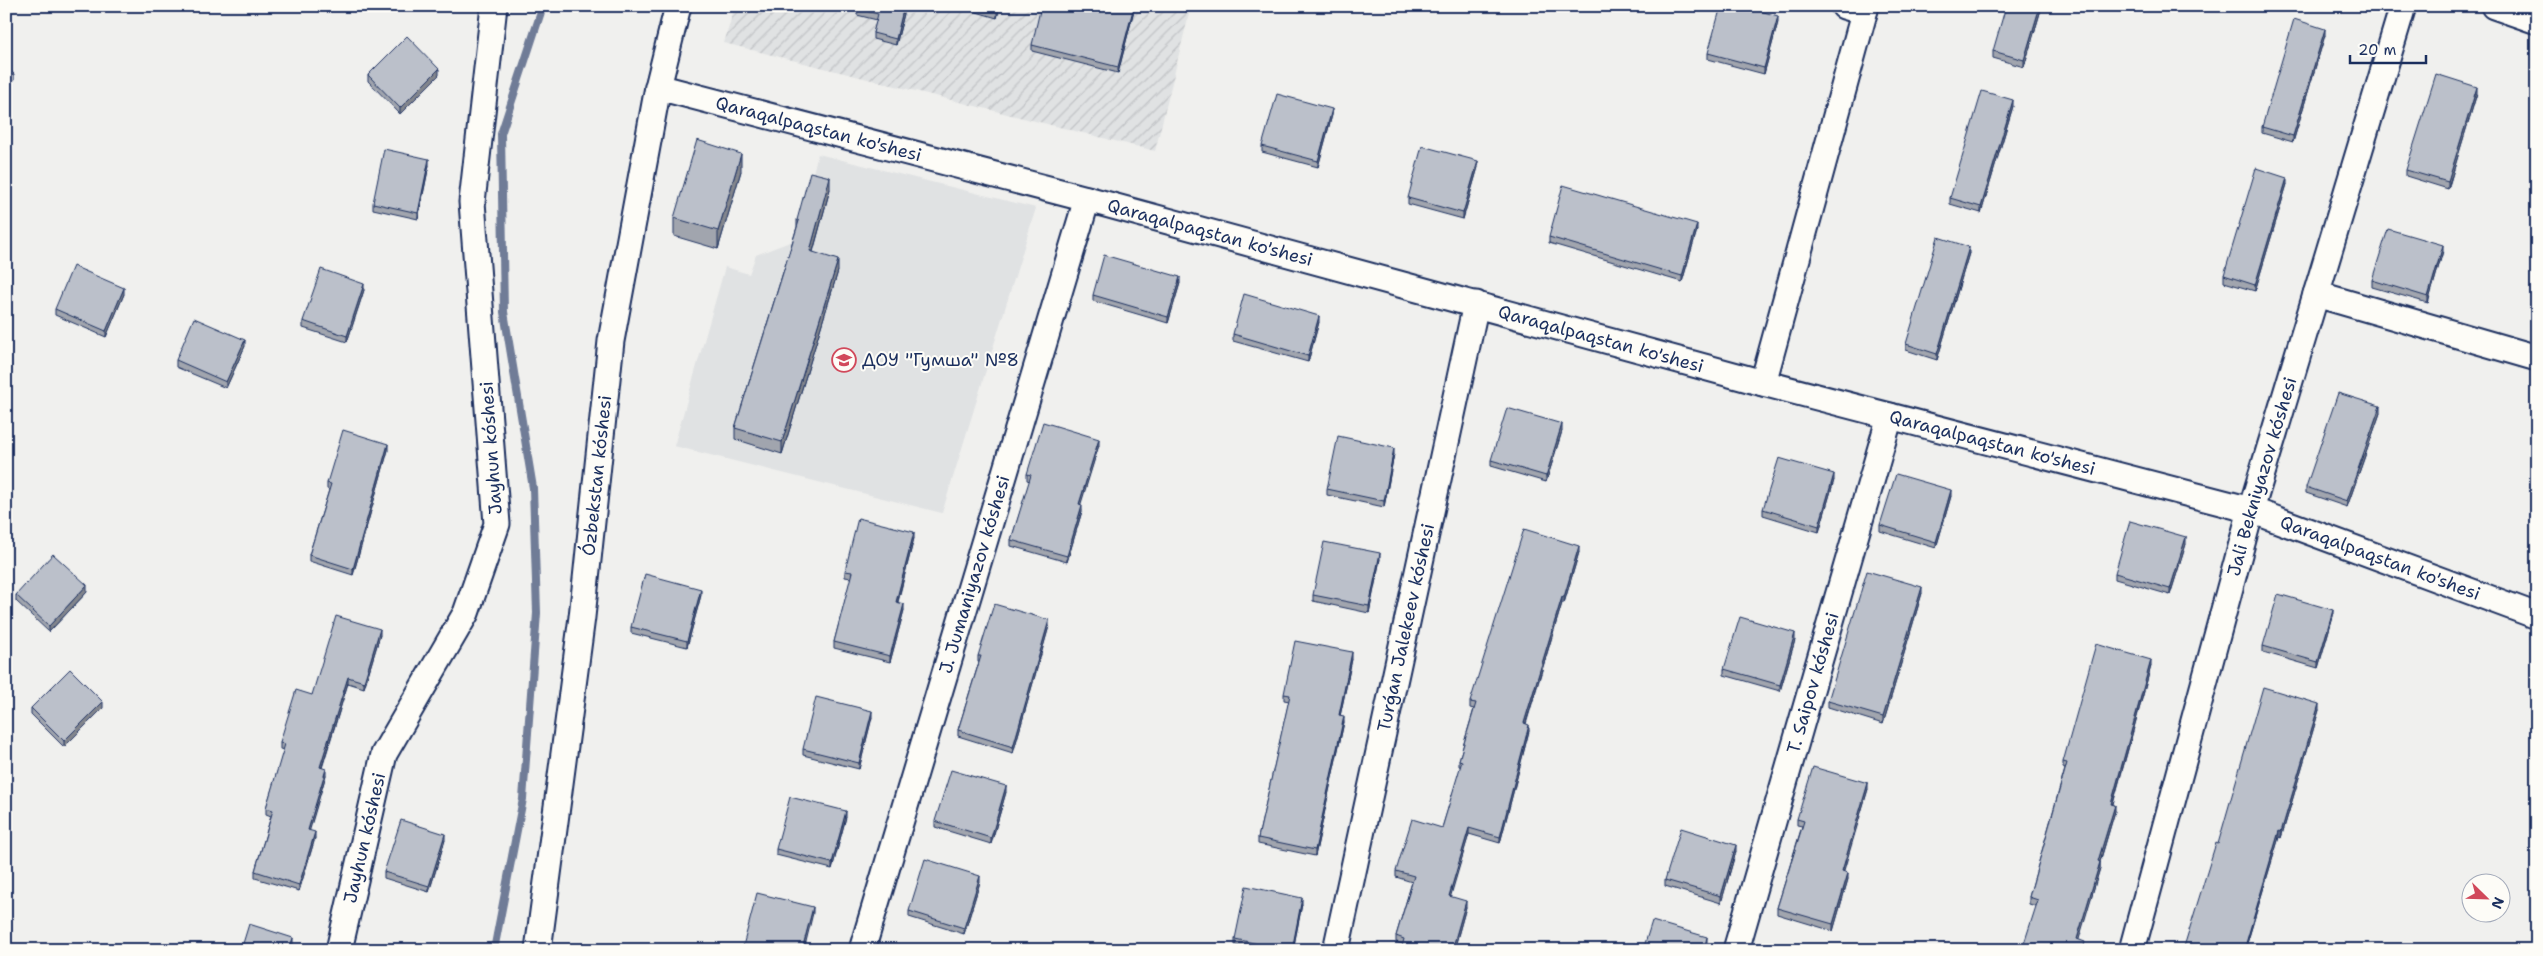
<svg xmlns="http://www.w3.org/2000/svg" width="2543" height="956" font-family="'Shantell Sans',sans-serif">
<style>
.built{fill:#e0e2e3}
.industrial{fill:url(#industrial-furrows)}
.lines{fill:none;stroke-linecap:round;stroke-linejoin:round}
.stream{stroke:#6f7b97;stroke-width:8}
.minor-casing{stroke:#1b2f5e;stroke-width:29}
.minor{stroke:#fdfcf7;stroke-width:25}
.wall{fill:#a1a5ae;stroke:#1b2f5e}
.shaded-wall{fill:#83868d;stroke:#1b2f5e}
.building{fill:#bbc0ca;stroke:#1b2f5e}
.labels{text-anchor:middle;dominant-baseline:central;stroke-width:4;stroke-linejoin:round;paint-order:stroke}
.street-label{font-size:18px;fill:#1b2f5e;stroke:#fdfcf7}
.poi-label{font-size:18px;fill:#1b2f5e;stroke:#fdfcf7;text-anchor:start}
</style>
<defs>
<pattern id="industrial-furrows" width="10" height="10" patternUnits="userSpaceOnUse" patternTransform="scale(1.25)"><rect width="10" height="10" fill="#e0e2e3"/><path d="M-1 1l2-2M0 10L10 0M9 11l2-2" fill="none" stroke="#c0c2c5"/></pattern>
</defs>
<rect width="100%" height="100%" fill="#f0f0ee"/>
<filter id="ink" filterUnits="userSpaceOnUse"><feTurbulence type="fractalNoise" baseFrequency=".02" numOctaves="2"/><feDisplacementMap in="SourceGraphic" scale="10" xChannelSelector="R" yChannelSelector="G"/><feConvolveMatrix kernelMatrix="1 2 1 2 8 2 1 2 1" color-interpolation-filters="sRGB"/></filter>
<g filter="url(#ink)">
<polygon class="built" points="818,154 1036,208 942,513 674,446 725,267 749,274 756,255 795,240"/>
<polygon class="industrial" points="735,6 1191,6 1155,151 724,43"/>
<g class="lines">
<polyline class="stream" points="494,950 523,799 537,613 533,488 504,312 501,134 543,6"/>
<g class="minor-casing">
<g id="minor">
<polyline points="1844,6 1864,12"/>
<polyline points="2494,6 2537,21"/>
<path id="s1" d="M658,87L1087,199L1763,383L2251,510L2537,616"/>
<polyline points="2316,294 2537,358"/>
<polyline points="1763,383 1866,6"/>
<path id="s2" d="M339,950L384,754L466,613L497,524L472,202L494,6"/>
<path id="s3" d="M538,950L582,617L611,341L658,87L678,6"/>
<path id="s4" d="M862,950L1087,199"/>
<path id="s5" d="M1336,950L1476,304"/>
<path id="s6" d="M1736,950L1890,416"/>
<path id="s7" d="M2132,950L2251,510L2403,6"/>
</g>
</g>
<use href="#minor" class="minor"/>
</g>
<g class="wall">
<polygon points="858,6 906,6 896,45 873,39 873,33 877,20 857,15"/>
<polygon points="956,6 1000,6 997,18"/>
<polygon points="1135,6 1118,73 1032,51 1032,45"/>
<polygon points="2042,6 2024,67 1993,58 1993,51"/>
<polygon points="1778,22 1764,74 1708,59 1708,53"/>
<polygon points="2325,35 2293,142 2262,133 2262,127"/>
<polygon points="368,75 439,75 400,114 368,81"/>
<polygon points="2477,93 2448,189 2406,176 2406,170"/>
<polygon points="2013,106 1981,213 1950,204 1950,198"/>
<polygon points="1332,115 1318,167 1262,152 1262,146"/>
<polygon points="429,165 418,219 373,209 373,203"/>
<polygon points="1478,167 1463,219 1408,204 1408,198"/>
<polygon points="741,171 718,249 674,236 674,218"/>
<polygon points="2287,184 2255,291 2224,282 2224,275"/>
<polygon points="830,189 813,252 838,271 782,454 735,439 735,428 797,227 797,220"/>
<polygon points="1697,230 1682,282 1549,243 1549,237"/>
<polygon points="2443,251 2428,303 2372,287 2372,280"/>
<polygon points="1969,253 1937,360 1906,350 1906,344"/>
<polygon points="1180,283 1168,323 1093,301 1093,295"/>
<polygon points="364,290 347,342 303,328 303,321"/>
<polygon points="124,294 106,337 55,315 55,309"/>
<polygon points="1319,322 1308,362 1233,341 1233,334"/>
<polygon points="245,346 226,388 176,367 176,360"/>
<polygon points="2380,413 2347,507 2306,493 2306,487"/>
<polygon points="1562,431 1546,482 1491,466 1491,460"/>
<polygon points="1099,445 1080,504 1082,511 1067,562 1011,546 1011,540 1030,481 1027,480 1027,474"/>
<polygon points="388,450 353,575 309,561 309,555 329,490 327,489 327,483"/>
<polygon points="1394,454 1384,507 1327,495 1327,489"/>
<polygon points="1834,480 1819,532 1763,515 1763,509"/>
<polygon points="1951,496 1936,548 1880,531 1880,525"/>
<polygon points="914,538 898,602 904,610 890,662 834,648 834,642 851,578 845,577 845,571"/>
<polygon points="2186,544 2170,595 2115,579 2115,573"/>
<polygon points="1579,552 1564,603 1562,603 1526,724 1529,731 1500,843 1469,834 1450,896 1466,907 1454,950 1401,950 1403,944 1396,942 1396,936 1412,882 1396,877 1396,871 1442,828 1461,767 1459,766 1459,760 1474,709 1470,708 1470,702"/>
<polygon points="1380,559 1369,613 1313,601 1313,595"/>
<polygon points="87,592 49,632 16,601 16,595"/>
<polygon points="1922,593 1883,724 1828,707 1828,701"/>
<polygon points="701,595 687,647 631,633 631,627"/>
<polygon points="2333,616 2318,668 2263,652 2263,646"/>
<polygon points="1049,626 1013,753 958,736 958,730 979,662 978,662 978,656"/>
<polygon points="380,635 364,688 348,683 322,768 326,775 309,830 315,838 299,891 255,878 255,871 271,816 266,814 266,808 284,750 280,749 280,742 312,695"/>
<polygon points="1795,640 1780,691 1724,675 1724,669"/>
<polygon points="1352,659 1340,716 1344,722 1315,856 1258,844 1258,838 1289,701 1284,700 1284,694"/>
<polygon points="2151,666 2113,804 2115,811 2100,862 2100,868 2078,940 2085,948 2036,906 2029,904 2029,897 2065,769 2063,768 2063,762"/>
<polygon points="31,708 103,708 64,747 31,714"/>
<polygon points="2319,710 2281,838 2279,837 2245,950 2218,844"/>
<polygon points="872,717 859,769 803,755 803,749"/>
<polygon points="1868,789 1843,871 1848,879 1833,931 1777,914 1777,908 1802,826 1797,825 1797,819"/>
<polygon points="1006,792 991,844 935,827 935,821"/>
<polygon points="846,817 832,869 776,855 776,849"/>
<polygon points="445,840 429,892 384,878 384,872"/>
<polygon points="1736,851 1721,903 1665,886 1665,880"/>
<polygon points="980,882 964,934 909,917 909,911"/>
<polygon points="1302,904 1293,950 1256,950 1235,945 1235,939"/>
</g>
<g class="shaded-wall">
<polygon points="904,6 906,6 896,45 896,39"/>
<polygon points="998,6 1000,6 997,18 997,11"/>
<polygon points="1134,6 1135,6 1118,73 1118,67"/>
<polygon points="2040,6 2042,6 2024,67 2024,60"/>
<polygon points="1778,16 1778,22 1764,74 1764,68"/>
<polygon points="2325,29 2325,35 2293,142 2293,136"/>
<polygon points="439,69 439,75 400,114 400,108"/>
<polygon points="14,74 14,80 6,88 6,81"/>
<polygon points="2477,87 2477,93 2448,189 2448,182"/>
<polygon points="2013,100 2013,106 1981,213 1981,207"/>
<polygon points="1332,109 1332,115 1318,167 1318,161"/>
<polygon points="741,154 741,171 718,249 718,231"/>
<polygon points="429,159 429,165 418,219 418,213"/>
<polygon points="1478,161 1478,167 1463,219 1463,213"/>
<polygon points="830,177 830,189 810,262 810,251"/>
<polygon points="2287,178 2287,184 2255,291 2255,285"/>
<polygon points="1697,224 1697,230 1682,282 1682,276"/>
<polygon points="2443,245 2443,251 2428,303 2428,297"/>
<polygon points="1969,247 1969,253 1937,360 1937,354"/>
<polygon points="838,260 838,271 782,454 782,442"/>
<polygon points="1180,277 1180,283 1168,323 1168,317"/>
<polygon points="364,284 364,290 347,342 347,336"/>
<polygon points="124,288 124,294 106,337 106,331"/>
<polygon points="1319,316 1319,322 1308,362 1308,356"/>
<polygon points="245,340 245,346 226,388 226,382"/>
<polygon points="2380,406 2380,413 2347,507 2347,501"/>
<polygon points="1562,424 1562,431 1546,482 1546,476"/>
<polygon points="1099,439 1099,445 1079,510 1079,504"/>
<polygon points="388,444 388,450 353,575 353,569"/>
<polygon points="1394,448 1394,454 1384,507 1384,501"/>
<polygon points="1834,474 1834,480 1819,532 1819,526"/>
<polygon points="1951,490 1951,496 1936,548 1936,542"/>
<polygon points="1082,505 1082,511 1067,562 1067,556"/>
<polygon points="914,532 914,538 896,608 896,602"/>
<polygon points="2186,537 2186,544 2170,595 2170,589"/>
<polygon points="1579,546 1579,552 1564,603 1564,597"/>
<polygon points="1380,553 1380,559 1369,613 1369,606"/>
<polygon points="87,585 87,592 49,632 49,626"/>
<polygon points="1922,587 1922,593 1883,724 1883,717"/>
<polygon points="701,589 701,595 687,647 687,641"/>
<polygon points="1562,597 1562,603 1524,729 1524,723"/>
<polygon points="904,604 904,610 890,662 890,656"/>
<polygon points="2333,610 2333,616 2318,668 2318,662"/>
<polygon points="1049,620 1049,626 1013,753 1013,747"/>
<polygon points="380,629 380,635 364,688 364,682"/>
<polygon points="1795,633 1795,640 1780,691 1780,685"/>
<polygon points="1352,652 1352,659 1339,721 1339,715"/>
<polygon points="2151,660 2151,666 2111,810 2111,804"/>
<polygon points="348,677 348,683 320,773 320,767"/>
<polygon points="103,702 103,708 64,747 64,741"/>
<polygon points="2319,704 2319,710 2281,838 2281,832"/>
<polygon points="872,711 872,717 859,769 859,763"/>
<polygon points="1344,716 1344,722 1315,856 1315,850"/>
<polygon points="1529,725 1529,731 1500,843 1500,837"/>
<polygon points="326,769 326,775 308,836 308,830"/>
<polygon points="1868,783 1868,789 1842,877 1842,871"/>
<polygon points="1006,786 1006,792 991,844 991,838"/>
<polygon points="2115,805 2115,811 2098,868 2098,861"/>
<polygon points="846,811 846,817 832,869 832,863"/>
<polygon points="1469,828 1469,834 1449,902 1449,896"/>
<polygon points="2279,831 2279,837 2245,950 2244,950"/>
<polygon points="315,832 315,838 299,891 299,885"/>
<polygon points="445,834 445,840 429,892 429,886"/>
<polygon points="1736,845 1736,851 1721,903 1721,896"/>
<polygon points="2100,862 2100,868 2077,946 2077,939"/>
<polygon points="1848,873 1848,879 1833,931 1833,924"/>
<polygon points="980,876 980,882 964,934 964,928"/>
<polygon points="1302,898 1302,904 1293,950 1292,950"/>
<polygon points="1466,901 1466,907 1454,950 1452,950"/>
<polygon points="813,907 813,913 804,950 802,950"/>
<polygon points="1707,937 1707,943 1705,950 1704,950"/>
<polygon points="293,938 293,944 291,950 289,950"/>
</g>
<g class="building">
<polygon points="858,6 904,6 896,39 873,33 878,14 857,9"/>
<polygon points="978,6 998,6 997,11"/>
<polygon points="1041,6 1134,6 1118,67 1032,45"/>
<polygon points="1721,6 1742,6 1778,16 1764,68 1708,53"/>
<polygon points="2006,6 2040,6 2024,60 1993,51"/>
<polygon points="2294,19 2325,29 2293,136 2262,127"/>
<polygon points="407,36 439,69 400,108 368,75"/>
<polygon points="6,66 14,74 6,81"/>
<polygon points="2436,74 2477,87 2448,182 2406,170"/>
<polygon points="1982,91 2013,100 1981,207 1950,198"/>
<polygon points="1277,94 1332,109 1318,161 1262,146"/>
<polygon points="697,140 741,154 718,231 674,218"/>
<polygon points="1422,146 1478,161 1463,213 1408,198"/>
<polygon points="384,149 429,159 418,213 373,203"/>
<polygon points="2256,168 2287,178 2255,285 2224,275"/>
<polygon points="810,172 830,177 810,251 838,260 782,442 735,428 799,221 797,220"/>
<polygon points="1563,185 1697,224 1682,276 1549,237"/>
<polygon points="2388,229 2443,245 2428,297 2372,280"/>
<polygon points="1938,237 1969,247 1937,354 1906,344"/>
<polygon points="1104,255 1180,277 1168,317 1093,295"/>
<polygon points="73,266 124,288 106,331 55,309"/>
<polygon points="321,269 364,284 347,336 303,321"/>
<polygon points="1244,294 1319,316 1308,356 1233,334"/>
<polygon points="194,318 245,340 226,382 176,360"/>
<polygon points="2338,393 2380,406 2347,501 2306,487"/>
<polygon points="1507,408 1562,424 1546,476 1491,460"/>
<polygon points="1043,422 1099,439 1079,504 1082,505 1067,556 1011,540 1031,475 1027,474"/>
<polygon points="343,430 388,444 353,569 309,555 331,484 327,483"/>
<polygon points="1338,436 1394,448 1384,501 1327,489"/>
<polygon points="1779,458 1834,474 1819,526 1763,509"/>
<polygon points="1896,474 1951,490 1936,542 1880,525"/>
<polygon points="858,518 914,532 896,602 904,604 890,656 834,642 852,572 845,571"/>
<polygon points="2130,521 2186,537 2170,589 2115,573"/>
<polygon points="1524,529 1579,546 1564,597 1562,597 1524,723 1529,725 1500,837 1469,828 1449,896 1466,901 1452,950 1401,950 1404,939 1396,936 1414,876 1396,871 1412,819 1442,828 1462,761 1459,760 1476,703 1470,702"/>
<polygon points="1324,542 1380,553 1369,606 1313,595"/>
<polygon points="53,554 87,585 49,626 16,595"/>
<polygon points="1867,571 1922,587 1883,717 1828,701"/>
<polygon points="645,574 701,589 687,641 631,627"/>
<polygon points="2278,594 2333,610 2318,662 2263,646"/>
<polygon points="994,604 1049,620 1013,747 958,730 981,656 978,656"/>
<polygon points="336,616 380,629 364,682 348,677 320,767 326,769 308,830 315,832 299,885 255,871 273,810 266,808 285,744 280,742 296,690 312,695"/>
<polygon points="1740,617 1795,633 1780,685 1724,669"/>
<polygon points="1295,641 1352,652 1339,715 1344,716 1315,850 1258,838 1290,695 1284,694"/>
<polygon points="2096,644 2151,660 2111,804 2115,805 2098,861 2100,862 2077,939 2085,942 2083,950 2022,950 2038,900 2029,897 2067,763 2063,762"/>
<polygon points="70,669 103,702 64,741 31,708"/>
<polygon points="2263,687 2319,704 2281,832 2279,831 2244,950 2183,950 2216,843 2218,844"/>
<polygon points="816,697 872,711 859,763 803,749"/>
<polygon points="1813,767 1868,783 1842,871 1848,873 1833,924 1777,908 1804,821 1797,819"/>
<polygon points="951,770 1006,786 991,838 935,821"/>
<polygon points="790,797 846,811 832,863 776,849"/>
<polygon points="401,820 445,834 429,886 384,872"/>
<polygon points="1681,828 1736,845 1721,896 1665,880"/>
<polygon points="925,859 980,876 964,928 909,911"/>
<polygon points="1246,886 1302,898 1292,950 1287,950 1235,939"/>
<polygon points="757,893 813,907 802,950 742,950"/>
<polygon points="1652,921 1707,937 1704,950 1643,950"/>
<polygon points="249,924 293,938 289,950 241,950"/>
</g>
</g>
<defs>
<g id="school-ring" transform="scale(1.25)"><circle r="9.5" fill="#fdfcf7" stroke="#d1495b" stroke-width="1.5"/><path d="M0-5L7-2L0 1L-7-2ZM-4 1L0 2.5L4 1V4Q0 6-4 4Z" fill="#d1495b"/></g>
</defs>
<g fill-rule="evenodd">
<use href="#school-ring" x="844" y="360"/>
</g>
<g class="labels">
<g class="street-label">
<text stroke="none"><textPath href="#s1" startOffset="166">Qaraqalpaqstan ko'shesi</textPath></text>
<text stroke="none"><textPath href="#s1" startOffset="571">Qaraqalpaqstan ko'shesi</textPath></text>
<text stroke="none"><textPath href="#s1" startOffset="976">Qaraqalpaqstan ko'shesi</textPath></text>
<text stroke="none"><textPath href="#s1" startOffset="1381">Qaraqalpaqstan ko'shesi</textPath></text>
<text transform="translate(491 448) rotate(-94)">Jayhun kóshesi</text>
<text stroke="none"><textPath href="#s3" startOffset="478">Ózbekstan kóshesi</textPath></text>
<text stroke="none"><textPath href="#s7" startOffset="491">Jali Bekniyazov kóshesi</textPath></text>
<text stroke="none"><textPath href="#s1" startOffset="1786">Qaraqalpaqstan ko'shesi</textPath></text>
<text stroke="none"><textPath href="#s4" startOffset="392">J. Jumaniyazov kóshesi</textPath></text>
<text stroke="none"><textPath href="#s5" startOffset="330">Turǵan Jalekeev kóshesi</textPath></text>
<text stroke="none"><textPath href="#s6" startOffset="278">T. Saipov kóshesi</textPath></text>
<text stroke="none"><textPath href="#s2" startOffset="115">Jayhun kóshesi</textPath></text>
</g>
<g class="poi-label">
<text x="862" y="360">ДОУ "Гумша" №8</text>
</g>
</g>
<rect width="2543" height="956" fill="none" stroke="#fdfcf7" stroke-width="25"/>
<rect x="12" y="12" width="2518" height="931" fill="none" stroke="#1b2f5e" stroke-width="2" filter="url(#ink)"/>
<g transform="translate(2486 898) rotate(113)"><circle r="24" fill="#fdfcf7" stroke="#a3aaba"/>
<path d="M0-4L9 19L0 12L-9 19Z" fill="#d1495b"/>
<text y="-8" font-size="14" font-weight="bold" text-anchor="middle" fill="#1b2f5e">N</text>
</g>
<path d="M2350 55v8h76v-8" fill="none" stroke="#1b2f5e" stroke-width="2.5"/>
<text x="2358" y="55" font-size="15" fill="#1b2f5e" stroke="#fdfcf7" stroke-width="4" paint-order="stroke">20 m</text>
</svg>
